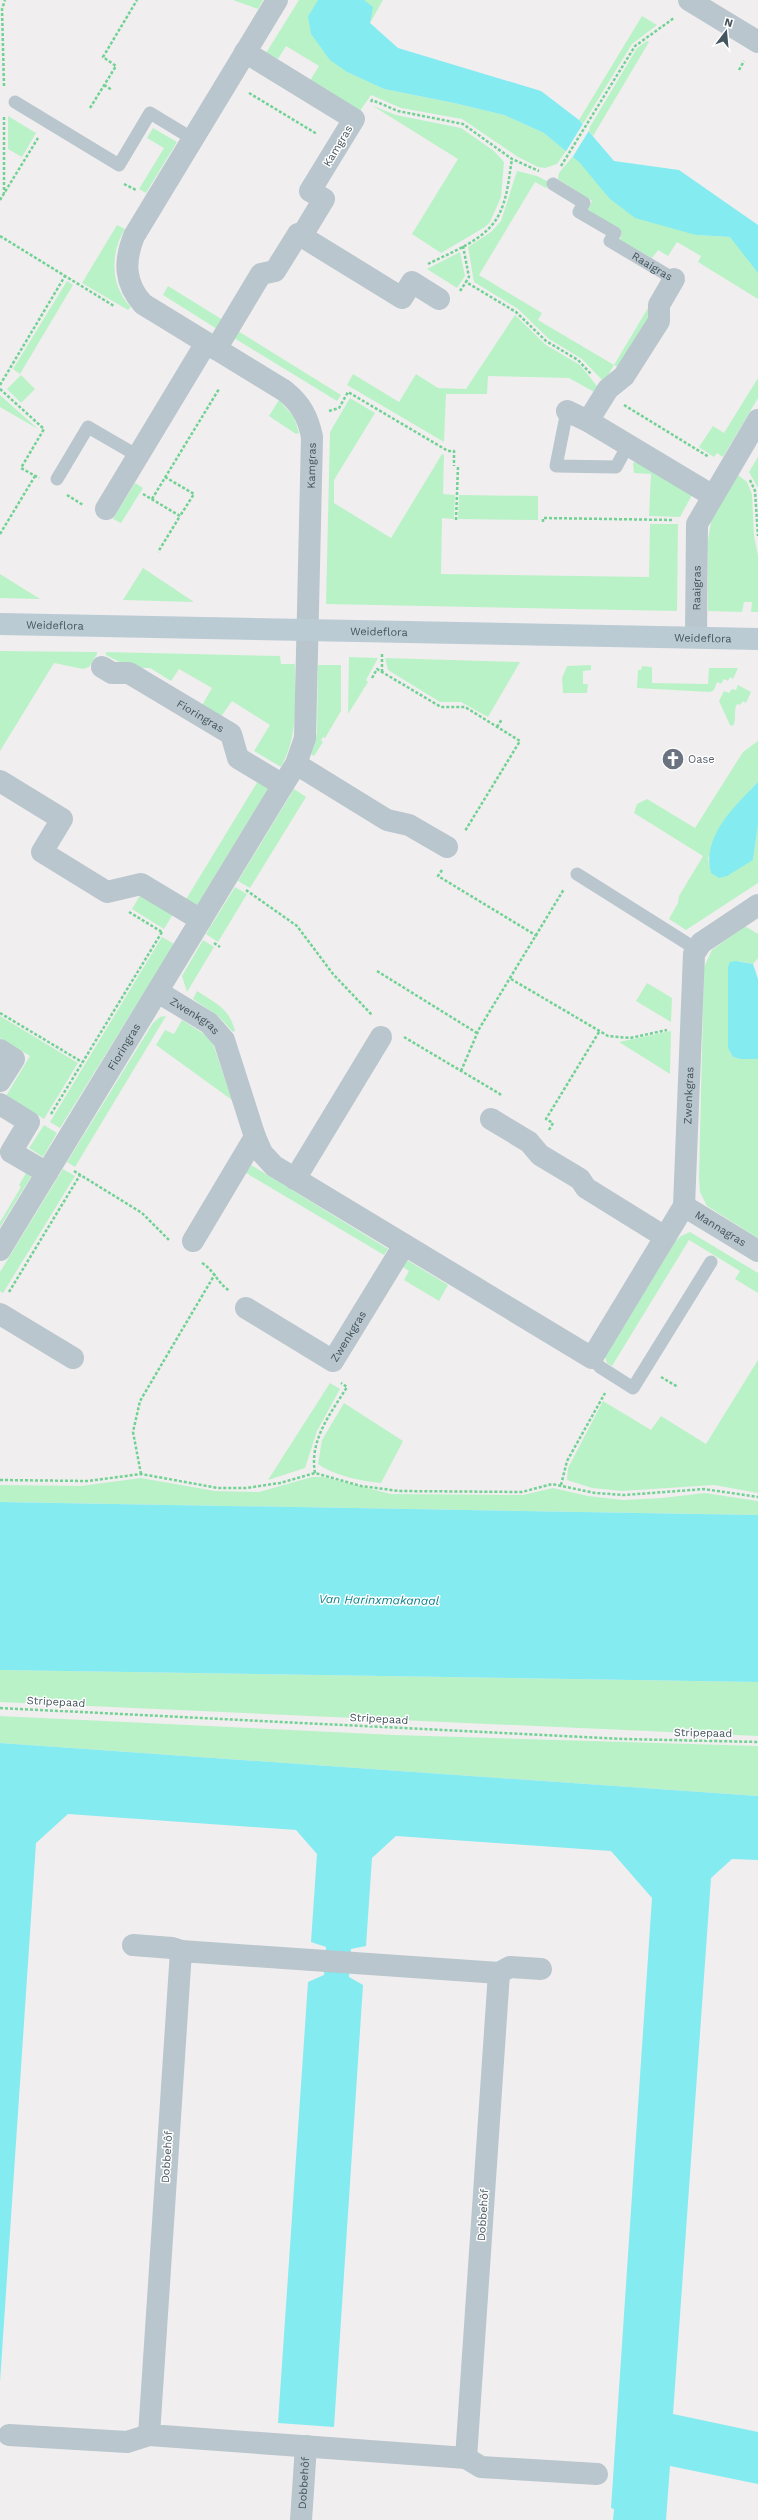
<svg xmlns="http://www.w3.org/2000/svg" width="758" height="2520" font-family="'Work Sans',sans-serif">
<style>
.green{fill:#baf2c7}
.water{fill:#84ebf1}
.pier{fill:#f1eeef}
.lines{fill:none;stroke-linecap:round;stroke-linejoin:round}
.path{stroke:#70d293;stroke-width:2.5;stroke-dasharray:3 2;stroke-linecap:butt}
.lane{stroke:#b9c6cd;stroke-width:13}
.street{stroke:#b9c6cd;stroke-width:22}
.secondary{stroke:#bbcbd4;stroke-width:22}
.labels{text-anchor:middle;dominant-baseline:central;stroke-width:3;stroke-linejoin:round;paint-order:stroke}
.street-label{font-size:11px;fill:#45555d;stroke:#fff}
.worship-label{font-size:11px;fill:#5b616d;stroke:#fff;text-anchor:start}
.water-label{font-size:12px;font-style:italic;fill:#07828a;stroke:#fff}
</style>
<rect width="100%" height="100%" fill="#f1eeef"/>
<g class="green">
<polygon points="233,0 263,0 258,9"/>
<polygon points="299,0 318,0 308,16 347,72 384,89 454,103 504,115 544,133 566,151 557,164 545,168 538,167 518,157 462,119 401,108 371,95 360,111 312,81 311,79 319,66 286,46 278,59 266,53"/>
<polygon points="364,0 383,0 370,23"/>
<polygon points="642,16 657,25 632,44 583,124 579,120"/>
<polygon points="647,41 649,42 593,136 588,130 637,48"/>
<polygon points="373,106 396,115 461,128 494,151 504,162 501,197 490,222 485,227 441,253 412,234 458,159"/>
<polygon points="8,116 36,133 22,157 8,149"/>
<polygon points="153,128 177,142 146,193 139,189 164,148 147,138"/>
<polygon points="573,156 590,173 609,198 696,235 730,237 734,240 758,273 758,299 698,262 701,256 677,242 668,256 658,250 652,258 620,240 622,232 588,210 592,201 558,179 559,173"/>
<polygon points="517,171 537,176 549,182 546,188 535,182 479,275 542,313 538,320 614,365 648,308 650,320 620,368 614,365 604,382 582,359 549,339 518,309 474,282 468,247 491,232 501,221"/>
<path d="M117,225L125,229C110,253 110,286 131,307L128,310L82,283Z"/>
<polygon points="460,252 465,276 457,288 427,269"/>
<polygon points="67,281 73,285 20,374 13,369"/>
<polygon points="168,286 223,320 217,329 163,295"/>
<polygon points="515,315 546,345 580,365 597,386 596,393 569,378 488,376 487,394 446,394 444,442 347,385 353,374 399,402 416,374 438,388 466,389"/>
<polygon points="238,331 341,395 337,401 234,338"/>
<polygon points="21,375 35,389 21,403 7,389"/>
<polygon points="758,378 758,398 723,457 717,453 714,457 699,447 713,426 724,433"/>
<polygon points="0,395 38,429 0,407"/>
<polygon points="350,398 375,413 334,480 334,503 391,538 442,454 444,455 443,494 455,495 454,519 442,518 441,574 649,577 650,524 678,524 677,611 326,604 330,432"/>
<polygon points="279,400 294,417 299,433 296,434 269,416"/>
<polygon points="758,457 758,488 749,472"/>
<polygon points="636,462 692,495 680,517 649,516 651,474 634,473 633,463"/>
<polygon points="738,475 747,482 752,494 754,536 758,556 758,612 751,612 752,602 744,602 742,612 708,611 708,541 711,521"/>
<polygon points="135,483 143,488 121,523 113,519"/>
<polygon points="459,495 538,496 538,520 458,519"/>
<polygon points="143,568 194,602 123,600"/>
<polygon points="0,574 40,599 0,598"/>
<polygon points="0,651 97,652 97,654 89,667 83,669 54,663 0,751"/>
<path d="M106,652L280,656L281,664H295C295,699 299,735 281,767L254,751L270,725L232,701L220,718L201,707L212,688L179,669L171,681L150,668H131L106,655Z"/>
<polygon points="349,657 378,658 366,680 368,682 348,714"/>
<polygon points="385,658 520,662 488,717 461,702 440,702 388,670"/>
<polygon points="318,665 341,665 341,711 325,738 323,737 321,740 323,742 314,756 311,754 317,733"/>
<polygon points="591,665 591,670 583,671 583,684 588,684 587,693 563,693 562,678 567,666"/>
<polygon points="642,666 652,667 652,683 708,684 709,668 738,668 733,679 730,677 728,681 724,679 721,684 717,682 714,690 710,692 637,688 638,670 641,670"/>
<path d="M738,685L751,692L746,703L743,701L740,705L737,704C733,711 737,718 733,726L730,725L719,701L724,691L729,693L732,689L736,690Z"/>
<polygon points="758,741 758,782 750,790 708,858 711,873 753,860 758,825 758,883 686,930 669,919 678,903 679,896 703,856 634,813 637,804 647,799 695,828 743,752"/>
<polygon points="258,781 269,787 196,907 185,901"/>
<polygon points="294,789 306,797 250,888 238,881"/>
<polygon points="235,887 247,894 218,942 206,934"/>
<polygon points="141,894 173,914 164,929 132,909"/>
<polygon points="745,926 758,934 758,958 753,964 737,961 728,1048 733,1057 740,1059 758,1059 758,1238 707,1206 700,1192 699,1178 704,967 712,950"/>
<polygon points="162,937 174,944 60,1128 50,1122"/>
<polygon points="203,940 214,947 187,992 182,976"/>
<polygon points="647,983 672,998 671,1022 636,1001"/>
<path d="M197,991C217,1004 229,1008 235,1031L233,1032L218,1016L193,999Z"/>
<polygon points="0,1016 78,1063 44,1119 6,1096 30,1056 0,1038"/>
<polygon points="166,1016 75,1167 67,1162 153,1023 160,1017"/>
<polygon points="182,1020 207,1036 213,1044 232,1100 156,1045 165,1030 174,1034"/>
<polygon points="671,1031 670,1074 619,1042"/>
<polygon points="44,1125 57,1133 43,1157 29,1148"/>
<polygon points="251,1165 388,1249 384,1255 246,1173"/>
<polygon points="63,1169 75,1176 3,1293 0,1291 0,1272"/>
<polygon points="26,1173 31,1177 0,1227 0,1222 21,1187 19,1185"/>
<polygon points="690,1232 758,1273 758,1293 735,1279 740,1271 689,1240 612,1366 607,1363 605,1357 675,1242 681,1236"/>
<polygon points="407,1260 448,1285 439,1301 404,1280 409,1271 403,1267"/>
<polygon points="758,1360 758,1493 714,1485 622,1491 592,1488 567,1480 568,1468 603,1401 651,1430 661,1416 706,1444"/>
<polygon points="330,1383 340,1389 317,1431 305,1468 268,1480"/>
<path d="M344,1403L403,1441L381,1483C361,1481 335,1476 318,1464L322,1440Z"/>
<polygon points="312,1477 323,1477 391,1494 523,1495 553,1488 588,1496 623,1500 662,1498 705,1493 758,1501 758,1515 0,1502 0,1485 81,1486 141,1478 215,1491 259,1492"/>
<polygon points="0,1670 758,1682 758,1736 0,1702"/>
<polygon points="0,1716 395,1735 758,1746 758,1796 0,1743"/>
</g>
<g class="water">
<polygon points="318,0 364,0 373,7 370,23 398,48 541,91 579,120 614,161 679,170 758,225 758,273 730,237 696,235 635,218 609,198 580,163 544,133 504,115 454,103 384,89 347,72 330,60 311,34 308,16"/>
<path d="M758,782V825L753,860L727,876L719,878L711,873C701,837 735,806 758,782Z"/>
<polygon points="736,961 753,964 758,979 758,1059 740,1059 733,1057 728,1048 728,967 730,962"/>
<polygon points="0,1502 758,1515 758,1682 0,1670"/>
<polygon points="0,1743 758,1796 758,1860 732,1859 711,1878 673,2414 758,2432 758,2484 670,2466 666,2520 613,2520 614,2509 611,2508 652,1898 611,1851 396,1836 372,1858 366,1946 351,1949 349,1977 363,1985 334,2427 278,2423 308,1982 324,1975 326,1947 311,1942 317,1854 296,1830 68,1814 36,1843 0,2382"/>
</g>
<polygon class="pier" points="584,122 590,129 572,158 565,153"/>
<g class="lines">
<g class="path">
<polyline points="739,70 744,61"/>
<polyline points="104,85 112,90"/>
<polyline points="4,86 2,9 5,0"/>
<polyline points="249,93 317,134"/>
<polyline points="371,102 372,100 398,111 463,124 512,159 539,171"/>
<polyline points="90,108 116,66 103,57 137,0"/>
<polyline points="4,117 4,193"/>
<polyline points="561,166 635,46 674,18"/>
<polyline points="124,184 136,190"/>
<polyline points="0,200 38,138"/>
<polyline points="0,236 114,306"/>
<polyline points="463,246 469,277 466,282 516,312 546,341 578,360 591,374"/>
<path d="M428,264C453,251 490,239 501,210C508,194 509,176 512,159"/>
<polyline points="460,291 466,282"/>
<polyline points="0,385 65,276"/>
<polyline points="0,389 44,429 21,468 39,478"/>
<polyline points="624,405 709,457"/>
<polyline points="329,411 339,408 348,392 448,451 454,451 454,466"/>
<polyline points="165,477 194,494 180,516"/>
<polyline points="750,480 755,491 758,536"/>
<polyline points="143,494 180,516 158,552"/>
<polyline points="67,495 83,505"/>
<polyline points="152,499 219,389"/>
<polyline points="456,520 458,466"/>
<polyline points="543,522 543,518 673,520"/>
<polyline points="0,534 35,476"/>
<polyline points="382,672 382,654"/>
<polyline points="372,678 377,669 441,707 465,707 520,741 465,831"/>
<polyline points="497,727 502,719"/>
<polyline points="442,870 438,876 537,936"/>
<polyline points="246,890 297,926 333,974 372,1015"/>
<polyline points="129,912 162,932"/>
<polyline points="214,943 220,947"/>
<polyline points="377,971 477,1033"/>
<polyline points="511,979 608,1036 630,1038 667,1030"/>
<polyline points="0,1013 82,1062"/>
<polyline points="404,1037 500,1094 501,1097"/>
<polyline points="461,1071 479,1029 564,889"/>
<polyline points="51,1114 162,932"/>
<polyline points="549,1130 553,1123 546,1119 599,1032"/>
<polyline points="74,1171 142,1213 170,1241"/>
<path d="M202,1263C214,1270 218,1284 230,1291"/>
<polyline points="9,1292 80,1175"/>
<polyline points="661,1377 678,1387"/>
<path d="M315,1473C309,1440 331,1413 347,1387L341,1383"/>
<polyline points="141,1474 133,1432 140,1401 215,1274"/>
<polyline points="0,1480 88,1481 141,1474 218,1488 246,1488 280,1483 315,1473 361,1486 399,1491 522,1492 552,1484 595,1493 624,1495 704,1489 758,1497"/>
<polyline points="561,1485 567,1461 605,1393"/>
<polyline points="0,1708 624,1739 758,1742"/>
</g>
<g class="lane">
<polyline points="15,102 119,165 150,113 193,139"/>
<path id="s1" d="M553,184L584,203L579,212L615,233L610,241L674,279"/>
<polyline points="567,411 556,466 616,467 628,445"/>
<polyline points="57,479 88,427 138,456"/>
<polyline points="577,874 696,949"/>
<polyline points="592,1358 600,1367 633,1388 711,1262"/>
</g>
<g class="street">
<polyline points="689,0 758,42"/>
<polyline points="245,52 354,119 310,191 324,199 301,237"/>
<polyline points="216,349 261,274 275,271 298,234 402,298 412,282 439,299"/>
<polyline points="567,411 588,421 713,496"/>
<polyline points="588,421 608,389 624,376 659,321 659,305 674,279"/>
<polyline points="106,509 206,343"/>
<path id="s2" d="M696,637L697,524L758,420"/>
<path id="s3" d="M102,667L112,673H129L231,734L238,758L283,785"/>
<polyline points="296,764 387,820 409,825 447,847"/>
<polyline points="0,781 62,819 42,852 107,892 141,884 201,920"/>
<path id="s4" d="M158,992L209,1023L224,1040L255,1137L262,1153L274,1166L592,1358L684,1206L694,954L701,943L758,905"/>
<polyline points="0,1050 14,1059 0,1081"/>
<polyline points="0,1104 29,1122 11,1152 47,1173"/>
<polyline points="491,1119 529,1142 540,1155 580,1179 586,1188 665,1237"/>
<polyline points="295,1179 381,1037"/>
<path id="s5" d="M684,1206L758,1251"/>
<polyline points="193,1241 255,1137"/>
<path id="s6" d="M0,1250L283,785L296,764L305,738L312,437C308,417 301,404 285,391L143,304C124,283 124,261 134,236L277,0"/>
<path id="s7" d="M246,1308L333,1361L404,1245"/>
<polyline points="0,1314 73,1358"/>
<polyline points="133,1945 172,1948 181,1951"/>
<polygon points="181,1951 499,1973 466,2458 149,2435"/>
<polyline points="499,1973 510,1967 541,1969"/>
<polyline points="9,2435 127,2442 149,2435"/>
<polyline points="466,2458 481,2467 597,2474"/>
<path id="s8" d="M301,2520L306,2446"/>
</g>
<path class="secondary" id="s9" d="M0,624L758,639"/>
</g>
<defs>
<g id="church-disc" transform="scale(1.15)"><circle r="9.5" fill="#6b7280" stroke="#fff"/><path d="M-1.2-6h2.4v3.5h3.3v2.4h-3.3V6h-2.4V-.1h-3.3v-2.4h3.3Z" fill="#fff"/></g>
</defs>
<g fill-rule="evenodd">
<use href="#church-disc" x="673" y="759"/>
</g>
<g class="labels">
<g class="street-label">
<text transform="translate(338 146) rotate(-59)">Kamgras</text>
<text stroke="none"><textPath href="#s1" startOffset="147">Raaigras</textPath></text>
<text stroke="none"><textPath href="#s6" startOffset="869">Kamgras</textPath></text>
<text stroke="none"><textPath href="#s2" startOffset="49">Raaigras</textPath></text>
<text stroke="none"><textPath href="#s9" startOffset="55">Weideflora</textPath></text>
<text stroke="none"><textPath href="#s9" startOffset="379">Weideflora</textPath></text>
<text stroke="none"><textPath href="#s9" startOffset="703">Weideflora</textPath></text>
<text stroke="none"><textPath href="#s3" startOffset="112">Fioringras</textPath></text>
<text stroke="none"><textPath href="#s4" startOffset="44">Zwenkgras</textPath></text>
<text stroke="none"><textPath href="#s6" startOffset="238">Fioringras</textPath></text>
<text stroke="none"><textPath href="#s4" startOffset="879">Zwenkgras</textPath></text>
<text stroke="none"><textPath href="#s5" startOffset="43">Mannagras</textPath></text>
<text stroke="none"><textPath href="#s7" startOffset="131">Zwenkgras</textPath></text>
<text transform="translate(56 1702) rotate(3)">Stripepaad</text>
<text transform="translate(379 1719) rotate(3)">Stripepaad</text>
<text transform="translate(703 1733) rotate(1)">Stripepaad</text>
<text transform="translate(167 2157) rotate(-86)">Dobbehôf</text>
<text transform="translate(483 2215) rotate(-86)">Dobbehôf</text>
<text stroke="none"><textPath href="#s8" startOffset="37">Dobbehôf</textPath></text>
</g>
<g class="worship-label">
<text x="688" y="759">Oase</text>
</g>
<g class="water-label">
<text transform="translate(379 1600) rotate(1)">Van Harinxmakanaal</text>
</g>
</g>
<g transform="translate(726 32) rotate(16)" stroke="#ffffff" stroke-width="3" paint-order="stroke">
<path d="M0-3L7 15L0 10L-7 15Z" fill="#45555d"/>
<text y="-6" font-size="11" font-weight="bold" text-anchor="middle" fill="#45555d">N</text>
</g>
</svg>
